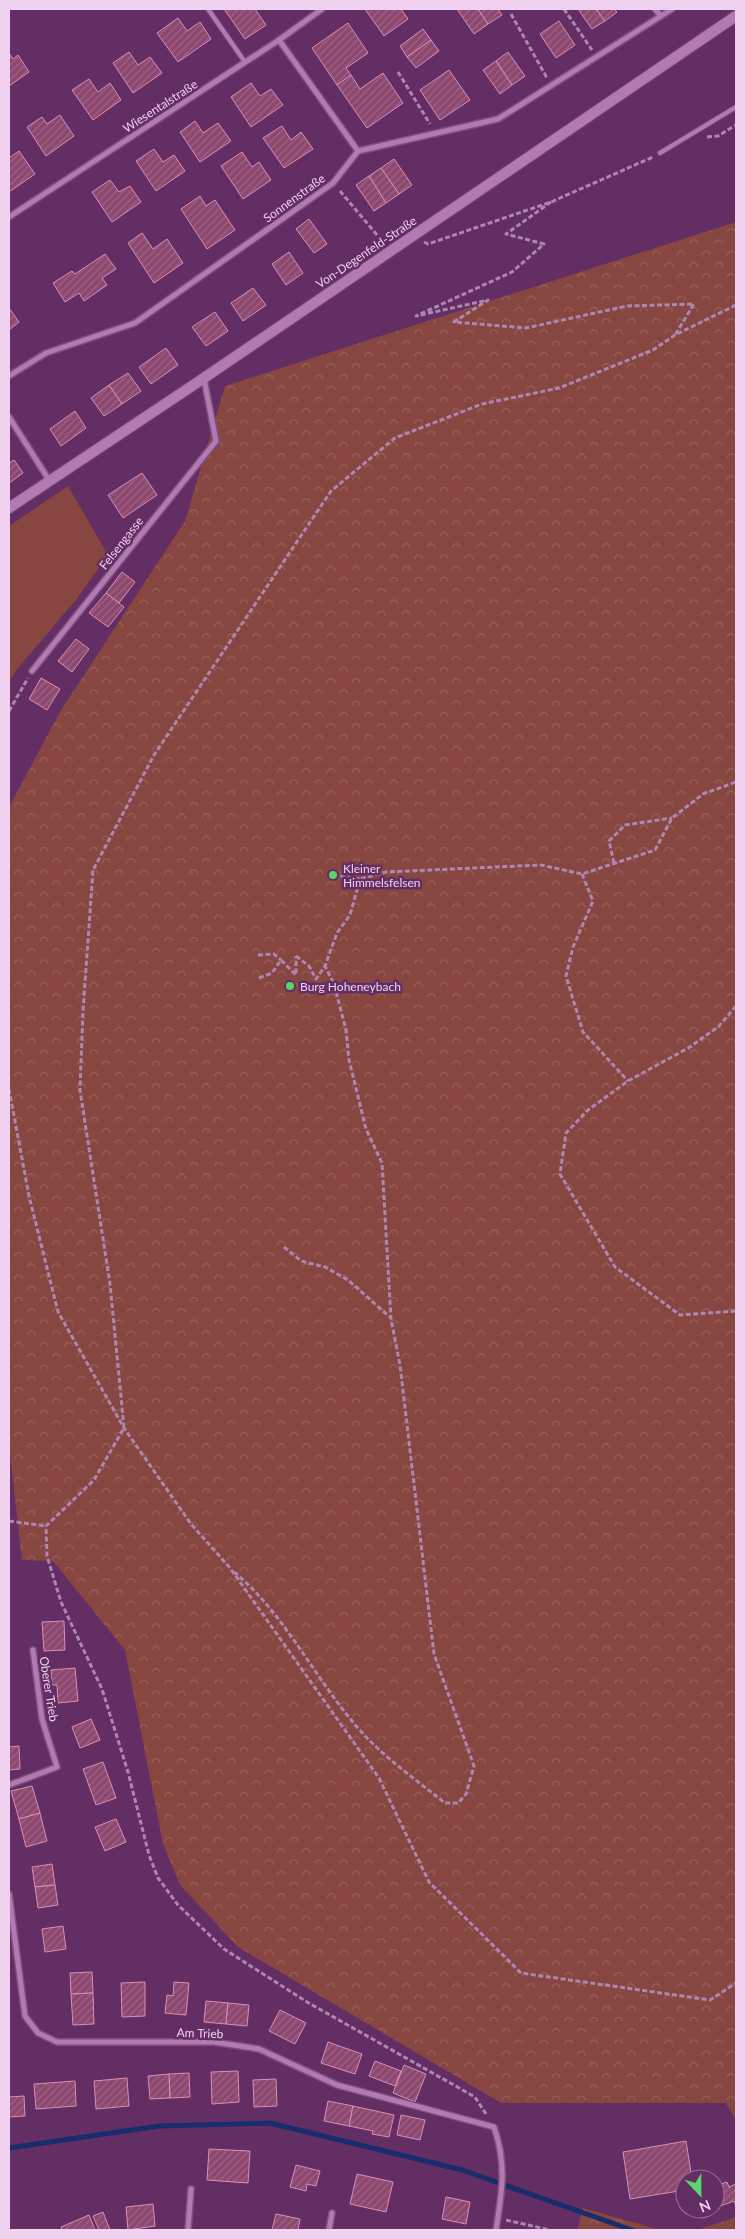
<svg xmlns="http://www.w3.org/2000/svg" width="745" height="2239" font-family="Lato,sans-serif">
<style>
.grass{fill:#874640}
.forest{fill:url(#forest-crowns)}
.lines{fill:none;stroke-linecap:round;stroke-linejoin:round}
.stream{stroke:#192d6c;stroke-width:5}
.building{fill:url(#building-hatch);stroke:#db8fb7}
.lane-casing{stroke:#7c4f7d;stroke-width:6}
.street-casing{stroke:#7c4f7d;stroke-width:8}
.secondary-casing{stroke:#7c4f7d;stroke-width:12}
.path{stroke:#af86af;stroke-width:3;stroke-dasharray:5 2.5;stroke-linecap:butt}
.lane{stroke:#b279b2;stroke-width:4}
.street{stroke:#b279b2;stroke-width:5}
.secondary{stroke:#b279b2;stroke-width:10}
.poi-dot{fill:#5ad56e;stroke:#622e63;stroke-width:2}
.labels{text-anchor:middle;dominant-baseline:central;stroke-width:5;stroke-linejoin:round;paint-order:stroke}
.street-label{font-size:12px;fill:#f0d1ef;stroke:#622e63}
.poi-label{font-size:12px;fill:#f0d1ef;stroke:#622e63;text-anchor:start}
</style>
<defs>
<pattern id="forest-crowns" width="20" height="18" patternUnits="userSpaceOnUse" patternTransform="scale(1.25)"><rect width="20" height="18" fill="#874640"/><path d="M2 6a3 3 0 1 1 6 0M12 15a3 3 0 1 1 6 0" fill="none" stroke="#98605c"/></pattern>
<pattern id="building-hatch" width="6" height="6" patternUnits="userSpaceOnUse" patternTransform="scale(1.25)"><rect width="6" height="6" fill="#8d486f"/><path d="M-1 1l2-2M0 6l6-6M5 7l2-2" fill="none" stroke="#9d6184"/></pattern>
</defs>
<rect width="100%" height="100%" fill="#622e63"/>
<polygon class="grass" points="68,486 108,555 76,600 18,668 9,682 9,526"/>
<g class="forest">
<polygon points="736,222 736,2120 726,2103 501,2103 238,1947 180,1885 163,1844 125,1650 53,1561 22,1560 9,1445 9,807 61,710 185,521 225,386"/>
<polygon points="583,2208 660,2230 577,2230"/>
<polygon points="736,2217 736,2230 697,2230"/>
</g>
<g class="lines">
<polyline class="stream" points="9,2148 159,2126 270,2123 462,2170 632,2230"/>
</g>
<g class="building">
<polygon points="224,9 255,9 266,25 245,39"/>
<polygon points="365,9 401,9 408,19 384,36"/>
<polygon points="457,9 478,9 488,24 474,34"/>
<polygon points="478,9 498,9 502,15 488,24"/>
<polygon points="578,9 596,9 605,21 592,29"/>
<polygon points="596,9 614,9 617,12 605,21"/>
<polygon points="178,18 187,31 200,22 211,39 178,62 157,33"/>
<polygon points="559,21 575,45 556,58 540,34"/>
<polygon points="348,23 368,53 346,68 351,75 337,85 312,48"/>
<polygon points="423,29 431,40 407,57 400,46"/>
<polygon points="431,40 439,51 416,68 407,57"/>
<polygon points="129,52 138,65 150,57 162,73 133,93 113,63"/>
<polygon points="508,52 525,76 512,85 496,61"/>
<polygon points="9,53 13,59 18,55 29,72 9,86"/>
<polygon points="496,61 512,85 500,94 483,70"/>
<polygon points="449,70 470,100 440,120 420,90"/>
<polygon points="383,73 403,103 367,128 337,85 351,75 360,89"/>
<polygon points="89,79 98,92 110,83 121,100 93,120 72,90"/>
<polygon points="251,83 260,96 271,89 283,105 251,127 231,97"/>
<polygon points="60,115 74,136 46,156 27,127 42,117 47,124"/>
<polygon points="195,121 203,133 218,123 231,141 200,162 180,132"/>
<polygon points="282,126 291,140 301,132 313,149 284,168 263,138"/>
<polygon points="154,149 163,162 174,155 185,171 156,191 136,161"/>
<polygon points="19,151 35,174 9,192 9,158"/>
<polygon points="242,152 252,167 259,162 271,180 243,199 221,166"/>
<polygon points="394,159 412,185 399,194 381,168"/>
<polygon points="381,168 399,194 386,203 369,176"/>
<polygon points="369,176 386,203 374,211 356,185"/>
<polygon points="110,180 119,192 130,186 141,202 112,222 92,192"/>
<polygon points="200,196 206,206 215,200 235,230 207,249 181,209"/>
<polygon points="309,219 327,244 314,253 296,229"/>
<polygon points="142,233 153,249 167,239 183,263 154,283 128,243"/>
<polygon points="289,252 303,273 286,285 272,264"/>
<polygon points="105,254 116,269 102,278 107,285 84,301 79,293 65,302 53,283 72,271 75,274"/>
<polygon points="253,288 266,305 243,321 231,303"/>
<polygon points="9,308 19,322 9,330"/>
<polygon points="215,312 228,331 206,346 192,327"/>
<polygon points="166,348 178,365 151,384 139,367"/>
<polygon points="128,373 141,391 122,404 109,385"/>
<polygon points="109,385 122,404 104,416 91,398"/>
<polygon points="75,411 86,428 61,446 50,429"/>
<polygon points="14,460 23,473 9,483 9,463"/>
<polygon points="142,473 157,495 123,518 108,495"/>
<polygon points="122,572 135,582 119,603 106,593"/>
<polygon points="106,593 124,607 108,627 89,613"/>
<polygon points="76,639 89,649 72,672 58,661"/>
<polygon points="41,678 60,689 47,710 29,699"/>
<polygon points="64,1621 65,1650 44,1651 42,1622"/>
<polygon points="75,1668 78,1701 58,1703 57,1685 52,1685 51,1670"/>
<polygon points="91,1719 100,1740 80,1748 72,1727"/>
<polygon points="19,1746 20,1769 9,1770 9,1747"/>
<polygon points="103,1762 116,1798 96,1805 83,1769"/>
<polygon points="32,1786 40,1813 19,1819 11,1791"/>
<polygon points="40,1813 47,1841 26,1847 19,1819"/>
<polygon points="116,1819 126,1842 105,1851 95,1827"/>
<polygon points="52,1864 55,1885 35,1887 32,1867"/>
<polygon points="55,1885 58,1905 38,1908 35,1887"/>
<polygon points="63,1926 66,1949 45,1952 42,1929"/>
<polygon points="92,1972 93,1993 71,1994 70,1973"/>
<polygon points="145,1982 145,2016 122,2017 121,1983"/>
<polygon points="174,1982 189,1983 186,2015 165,2013 167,1995 173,1996"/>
<polygon points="93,1993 94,2024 73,2025 71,1994"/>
<polygon points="206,2001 228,2003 226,2024 204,2022"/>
<polygon points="228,2003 249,2005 247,2026 226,2024"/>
<polygon points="280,2010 306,2023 295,2044 269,2031"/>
<polygon points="328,2042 362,2054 355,2074 321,2063"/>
<polygon points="375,2061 401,2071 395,2086 369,2076"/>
<polygon points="404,2065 426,2074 415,2102 393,2093"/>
<polygon points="238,2071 239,2102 212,2104 211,2072"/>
<polygon points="189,2073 190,2097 170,2098 169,2074"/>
<polygon points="169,2074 170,2098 150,2099 148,2076"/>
<polygon points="127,2078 129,2106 96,2109 94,2081"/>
<polygon points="276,2079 277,2106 254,2107 253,2080"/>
<polygon points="75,2081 76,2106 36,2109 34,2084"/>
<polygon points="24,2096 25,2116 9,2117 9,2097"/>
<polygon points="328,2101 353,2106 349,2126 324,2121"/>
<polygon points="353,2106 394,2115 389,2137 372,2134 373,2131 349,2126"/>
<polygon points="401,2115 425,2120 420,2140 397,2135"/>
<polygon points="686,2141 692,2179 685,2179 685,2190 630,2199 623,2152"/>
<polygon points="209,2149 250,2151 248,2183 207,2180"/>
<polygon points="296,2165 320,2171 316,2186 307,2184 306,2191 290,2187"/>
<polygon points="357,2174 393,2182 386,2212 350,2204"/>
<polygon points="727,2182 729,2187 736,2184 736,2206 734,2201 715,2208 715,2186"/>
<polygon points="446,2197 470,2202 466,2224 442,2219"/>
<polygon points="153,2204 155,2226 128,2230 126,2207"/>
<polygon points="103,2212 110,2230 99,2230 93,2216"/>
<polygon points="276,2214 300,2219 298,2230 272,2230"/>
<polygon points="89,2215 95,2230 62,2230 61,2227"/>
</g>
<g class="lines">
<g class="lane-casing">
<g id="lane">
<polyline points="208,9 245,62"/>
<polyline points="660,153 736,107"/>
</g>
</g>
<g class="street-casing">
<g id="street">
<polyline points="655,9 661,16"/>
<polyline points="279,40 358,151"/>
<polyline points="9,217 279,40 322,9"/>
<polyline points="9,376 46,353 135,323 333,183 358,151 498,119 672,9"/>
<polyline points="9,417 49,480"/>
<polyline points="32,671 216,441 204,379"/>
<polyline points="9,1785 57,1767 42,1719 33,1650"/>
<path d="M9,1894L25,2016L38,2033L57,2042H214L259,2049L337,2085L494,2127C507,2164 502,2192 496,2230"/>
<polyline points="188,2230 191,2189"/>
<polyline points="329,2230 332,2213"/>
</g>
</g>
<g class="secondary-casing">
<polyline id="secondary" points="9,508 204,378 736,16"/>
</g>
<g class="path">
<polyline points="564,9 592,50"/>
<polyline points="511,14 547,78"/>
<polyline points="398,72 430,124"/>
<polyline points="707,137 718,136 736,125"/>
<polyline points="340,191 383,242"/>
<polyline points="551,202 506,234 544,244 512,272 416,316 488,300 454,322 526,328 627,306 694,304 675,335"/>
<polyline points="424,242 428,244 551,202 653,157"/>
<polyline points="9,711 28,678"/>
<polyline points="614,863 609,841 625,825 672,818"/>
<polyline points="582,874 593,901 573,947 566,976 583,1032 628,1081"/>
<polyline points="333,875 360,879"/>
<polyline points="258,955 274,954 281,960"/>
<polyline points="296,956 309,966 316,979 325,966 337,933 350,915 360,879 386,872 541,865 582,874 655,850 672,818 703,794 736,782"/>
<polyline points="259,978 272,973 281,960 296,975 296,956"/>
<polyline points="736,1006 719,1026 690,1047 628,1081 588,1110 566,1133 560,1174 615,1267 680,1315 736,1311"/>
<polyline points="9,1089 29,1196 58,1312 124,1428 191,1524 230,1568 379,1778 429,1882 521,1973 710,2000 736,1983"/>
<polyline points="284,1247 301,1261 325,1267 348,1280 391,1318"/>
<polyline points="9,1521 46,1526"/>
<path d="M234,1572C288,1616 320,1690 369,1740C392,1763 420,1783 445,1803H458L466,1794L474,1766L434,1654L400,1365L391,1319L382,1163L366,1129L349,1060L346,1030L334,984L325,966"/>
<polyline points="486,2114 475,2097 307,2002 224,1949 178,1905 158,1878 149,1855 128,1772 102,1689 61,1602 47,1556 46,1526 94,1480 124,1428 110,1284 80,1090 83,1011 93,870 154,755 331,491 395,438 482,404 559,388 653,350 675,335 736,305"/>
<polyline points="506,2220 550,2230"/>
</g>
<use href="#lane" class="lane"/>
<use href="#street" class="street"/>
<use href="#secondary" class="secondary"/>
</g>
<g class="poi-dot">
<circle cx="333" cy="875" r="5"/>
<circle cx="290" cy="986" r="5"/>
</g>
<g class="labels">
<g class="street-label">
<text transform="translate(160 106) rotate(-33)">Wiesentalstraße</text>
<text transform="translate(294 198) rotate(-36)">Sonnenstraße</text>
<text transform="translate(366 252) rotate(-34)">Von-Degenfeld-Straße</text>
<text transform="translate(121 543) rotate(-52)">Felsengasse</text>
<text transform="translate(49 1689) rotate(81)">Oberer Trieb</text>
<text transform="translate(200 2033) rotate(2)">Am Trieb</text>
</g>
<g class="poi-label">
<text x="343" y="868">Kleiner<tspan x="343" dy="14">Himmelsfelsen</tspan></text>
<text x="300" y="986">Burg Hoheneybach</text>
</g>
</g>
<rect width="745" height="2239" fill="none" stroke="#f0d1ef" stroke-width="20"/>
<g transform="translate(700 2194) rotate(158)"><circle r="24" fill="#622e63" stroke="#9b6f9b"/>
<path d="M0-4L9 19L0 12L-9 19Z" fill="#5ad56e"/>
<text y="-8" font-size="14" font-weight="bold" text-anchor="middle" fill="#f0d1ef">N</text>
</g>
</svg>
